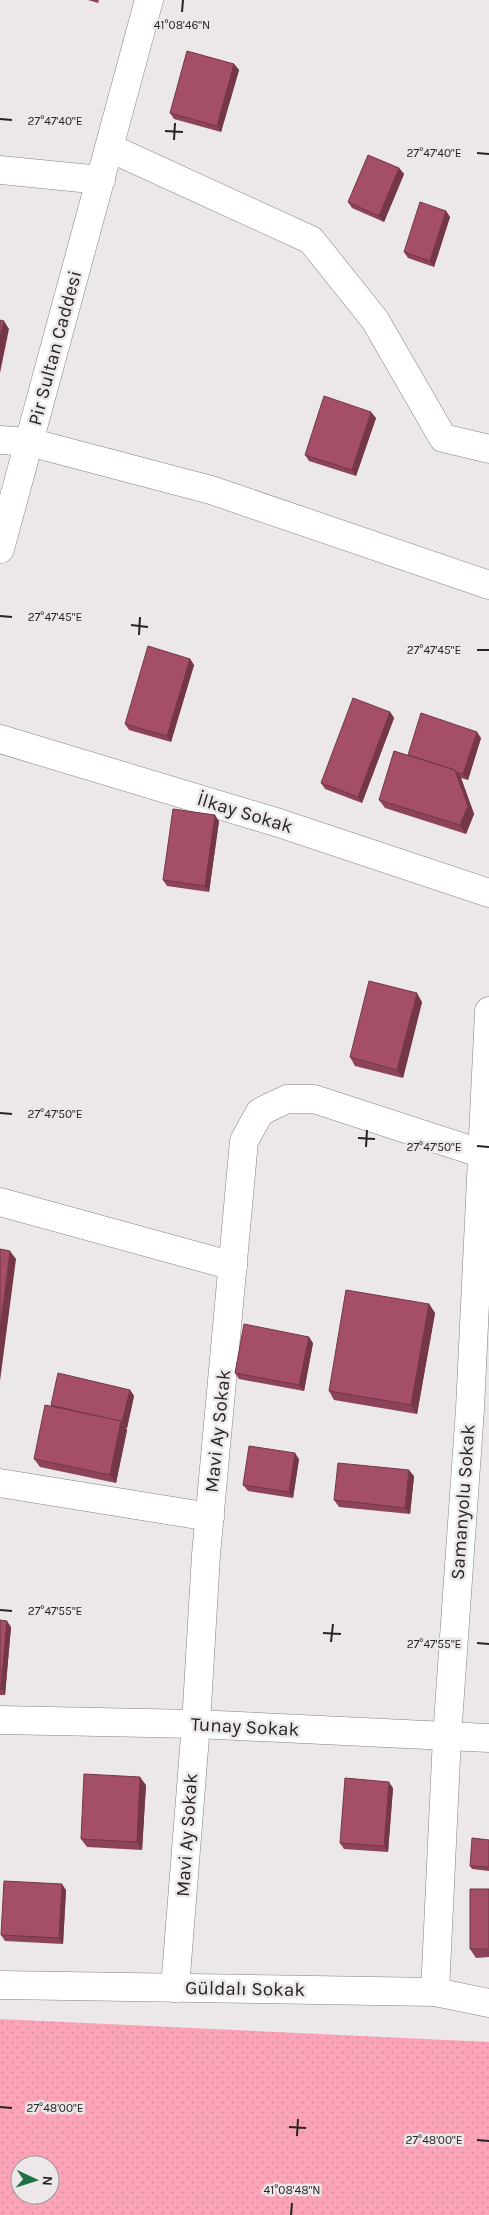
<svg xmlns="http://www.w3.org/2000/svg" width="489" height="2215" font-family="Karla,sans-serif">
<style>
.park{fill:url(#park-dots);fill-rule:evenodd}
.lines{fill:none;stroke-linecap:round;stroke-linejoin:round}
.minor-casing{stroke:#868182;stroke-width:29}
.minor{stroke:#fff;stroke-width:28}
.wall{fill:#8d4359}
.shaded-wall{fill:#733748}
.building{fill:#a44e67;stroke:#733748}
.ticks{fill:none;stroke:#262424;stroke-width:2}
.labels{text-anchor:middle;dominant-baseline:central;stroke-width:5;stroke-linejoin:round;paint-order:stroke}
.street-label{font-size:19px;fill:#262424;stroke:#ece7e8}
.ticks-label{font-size:12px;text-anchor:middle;fill:#262424;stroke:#ece7e8;stroke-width:5;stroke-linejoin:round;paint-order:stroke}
</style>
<defs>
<pattern id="park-dots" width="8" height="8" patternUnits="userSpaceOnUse" patternTransform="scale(1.25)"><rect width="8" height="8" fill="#fba3b9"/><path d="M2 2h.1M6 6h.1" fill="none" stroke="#d78c9f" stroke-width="1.8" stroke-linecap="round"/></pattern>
</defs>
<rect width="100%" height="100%" fill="#ece7e8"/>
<path class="park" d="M0,2019L489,2042V2215H0ZM20,2165H50V2195H20Z"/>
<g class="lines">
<g class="minor-casing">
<g id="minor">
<polyline points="110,148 311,240 375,320 443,438 489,449"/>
<polyline points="0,170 101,180"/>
<polyline points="0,440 29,442 211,490 489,585"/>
<polyline points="0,549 149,0"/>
<polyline points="0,739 279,823 489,893"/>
<polyline points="0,1202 233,1266"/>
<polyline points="0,1483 210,1517"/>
<polyline points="0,1720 196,1724 489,1738"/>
<polyline points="0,1985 435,1992 489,2003"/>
<polyline points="175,1988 196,1724 206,1555 244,1141 260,1112 287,1099 314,1099 489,1156"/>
<polyline points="435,1992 447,1737 470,1409 489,1011"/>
</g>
</g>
<use href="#minor" class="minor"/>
</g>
<g class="wall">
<polygon points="88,0 99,0 98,3"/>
<polygon points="234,64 239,70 221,132 174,119 170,113"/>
<polygon points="399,168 404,174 384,222 352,208 348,202"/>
<polygon points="446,211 450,217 434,267 408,258 404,252"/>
<polygon points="376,418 356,476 309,461 305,455"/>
<polygon points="190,659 194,665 171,742 129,730 125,724"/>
<polygon points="390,712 394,718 362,803 325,789 321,783"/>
<polygon points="481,738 468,780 461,778 474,814 466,834 385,808 379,800 408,755"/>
<polygon points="219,821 209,892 167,886 163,880"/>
<polygon points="422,1002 403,1078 355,1066 350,1057"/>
<polygon points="429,1304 435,1313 417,1414 334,1400 329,1391"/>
<polygon points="313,1343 304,1391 239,1379 235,1373"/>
<polygon points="130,1390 134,1396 127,1428 126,1428 127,1430 116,1483 40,1467 34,1459 52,1407 51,1405"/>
<polygon points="299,1459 293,1498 248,1491 243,1485"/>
<polygon points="414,1476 410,1514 339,1507 334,1500"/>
<polygon points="0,1620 11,1627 5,1695 0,1695"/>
<polygon points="146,1785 142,1850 87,1847 81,1839"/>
<polygon points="393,1788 388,1852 344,1849 340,1843"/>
<polygon points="489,1840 489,1871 472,1869 470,1866"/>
<polygon points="489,1889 489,1957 476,1958 470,1949"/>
<polygon points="66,1890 63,1944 5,1941 1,1935"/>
</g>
<g class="shaded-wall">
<polygon points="234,64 239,70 221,132 217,126"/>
<polygon points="399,168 404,174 384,222 379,216"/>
<polygon points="446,211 450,217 434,267 430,261"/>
<polygon points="4,321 9,329 0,373 0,338"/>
<polygon points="371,412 376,418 356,476 352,470"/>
<polygon points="190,659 194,665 171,742 167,736"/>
<polygon points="390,712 394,718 362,803 358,797"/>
<polygon points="477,732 481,738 468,780 463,774"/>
<polygon points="455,770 461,778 474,814 466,834 460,825"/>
<polygon points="215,815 219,821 209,892 205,886"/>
<polygon points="417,993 422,1002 403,1078 397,1070"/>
<polygon points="10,1251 16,1259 0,1381 0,1330"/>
<polygon points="429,1304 435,1313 417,1414 411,1405"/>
<polygon points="309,1337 313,1343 304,1391 299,1385"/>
<polygon points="130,1390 134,1396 127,1428 122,1422"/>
<polygon points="121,1421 127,1430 116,1483 110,1475"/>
<polygon points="295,1453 299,1459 293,1498 289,1492"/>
<polygon points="409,1470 414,1476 410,1514 405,1508"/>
<polygon points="7,1621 11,1627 5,1695 1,1689"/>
<polygon points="140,1777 146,1785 142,1850 137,1842"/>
<polygon points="389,1782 393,1788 388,1852 384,1846"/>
<polygon points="62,1884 66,1890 63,1944 59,1938"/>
</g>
<g class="building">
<polygon points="187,51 234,64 217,126 170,113"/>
<polygon points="368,155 399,168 379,216 348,202"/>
<polygon points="420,202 446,211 430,261 404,252"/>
<polygon points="0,320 4,321 0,338"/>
<polygon points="324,396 371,412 352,470 305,455"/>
<polygon points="148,646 190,659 167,736 125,724"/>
<polygon points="353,698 390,712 358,797 321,783"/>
<polygon points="421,713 477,732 463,774 456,772 455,770 408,755"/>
<polygon points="394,751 455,770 468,806 460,825 379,800"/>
<polygon points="173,809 215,815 205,886 163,880"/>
<polygon points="369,981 417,993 397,1070 350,1057"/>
<polygon points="0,1249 10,1251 0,1330"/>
<polygon points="346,1290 429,1304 411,1405 329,1391"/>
<polygon points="244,1324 309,1337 299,1385 235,1373"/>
<polygon points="58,1373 130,1390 122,1422 51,1405"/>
<polygon points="45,1405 121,1421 110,1475 34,1459"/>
<polygon points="249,1446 295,1453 289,1492 243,1485"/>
<polygon points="338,1463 409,1470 405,1508 334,1500"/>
<polygon points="0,1620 7,1621 1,1689 0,1689"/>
<polygon points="84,1774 140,1777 137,1842 81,1839"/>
<polygon points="345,1778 389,1782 384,1846 340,1843"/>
<polygon points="472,1838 489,1840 489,1867 470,1866"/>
<polygon points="4,1881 62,1884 59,1938 1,1935"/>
<polygon points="470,1889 489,1889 489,1953 487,1953 487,1949 470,1949"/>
</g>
<path class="ticks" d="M182,12L183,0M0,119L12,120M165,131L183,132M174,140L175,123M477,153L489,154M0,616L12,617M131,625L148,627M139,635L140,617M477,650H489M0,1113L12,1114M358,1138L375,1139M477,1146L489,1147M366,1147L367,1130M0,1610L12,1611M323,1633L341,1634M331,1642L333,1624M477,1643L489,1644M0,2107L12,2108M289,2127L306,2128M297,2136L298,2119M477,2140L489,2141M291,2215L292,2203"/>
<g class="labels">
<g class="street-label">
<text transform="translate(55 348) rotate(-75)">Pir Sultan Caddesi</text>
<text transform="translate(245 813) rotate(17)">İlkay Sokak</text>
<text transform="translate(218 1431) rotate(-84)">Mavi Ay Sokak</text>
<text transform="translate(463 1502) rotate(-86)">Samanyolu Sokak</text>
<text transform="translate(245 1727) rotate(3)">Tunay Sokak</text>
<text transform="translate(187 1835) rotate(-86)">Mavi Ay Sokak</text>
<text transform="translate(245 1989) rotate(1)">Güldalı Sokak</text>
</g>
</g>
<g class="ticks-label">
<text x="182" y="29">41°08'46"N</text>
<text x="55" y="125">27°47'40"E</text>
<text x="434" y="157">27°47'40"E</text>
<text x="55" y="621">27°47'45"E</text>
<text x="434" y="654">27°47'45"E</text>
<text x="55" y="1118">27°47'50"E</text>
<text x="434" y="1151">27°47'50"E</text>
<text x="55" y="1615">27°47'55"E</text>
<text x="434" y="1648">27°47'55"E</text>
<text x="55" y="2112">27°48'00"E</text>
<text x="434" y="2144">27°48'00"E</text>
<text x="292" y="2194">41°08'48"N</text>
</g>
<g transform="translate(35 2180) rotate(94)"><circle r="24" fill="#ece7e8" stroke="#9d999a"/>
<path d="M0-4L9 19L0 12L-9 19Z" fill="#207142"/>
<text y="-8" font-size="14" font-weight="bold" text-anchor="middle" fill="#262424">N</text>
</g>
</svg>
